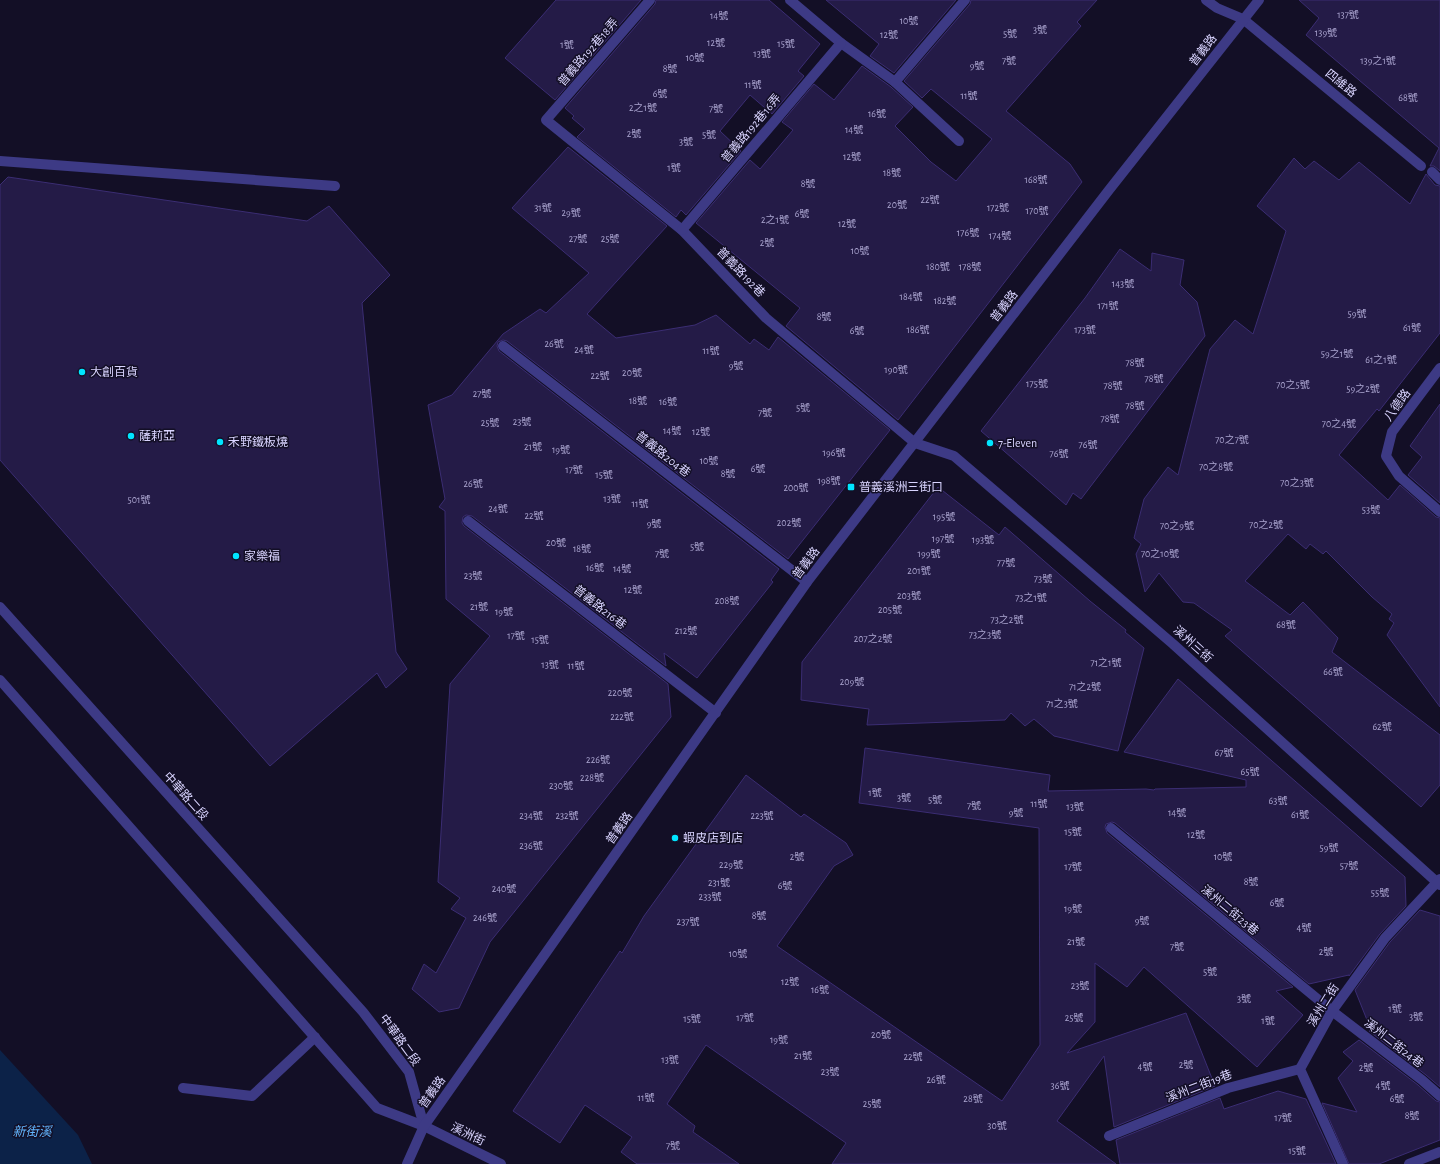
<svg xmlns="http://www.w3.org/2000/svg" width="1440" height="1164" font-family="'Alegreya Sans','Noto Sans TC',sans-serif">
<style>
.water{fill:#0c2248}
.building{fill:#241b47;stroke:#3b2d73}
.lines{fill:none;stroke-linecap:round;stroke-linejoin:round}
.service{stroke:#3d3a85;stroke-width:10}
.tertiary{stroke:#3d3a85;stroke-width:10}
.poi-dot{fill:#00e5ff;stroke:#130f26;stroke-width:1.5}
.labels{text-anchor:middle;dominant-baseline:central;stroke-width:3;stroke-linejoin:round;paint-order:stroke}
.number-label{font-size:10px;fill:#aca6d1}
.street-label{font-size:12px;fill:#d9d4ff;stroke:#130f26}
.poi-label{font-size:12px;fill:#d9d4ff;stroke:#130f26;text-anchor:start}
.water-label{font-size:13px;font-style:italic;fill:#62b6ff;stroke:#130f26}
</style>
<rect width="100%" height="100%" fill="#130f26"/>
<polygon class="water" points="0,1050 78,1135 92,1164 0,1164"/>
<g class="building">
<polygon points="556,0 641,0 555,100 505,58"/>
<polygon points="656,0 769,0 820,44 798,71 804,76 772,114 750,95 720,131 741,151 686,215 681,210 676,217 577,137 585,129 572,118 574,116 565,108 655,4"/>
<polygon points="826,0 956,0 894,73 870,56 879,44"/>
<polygon points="971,0 1097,0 1077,22 1081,26 1006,111 1070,164 1082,182 898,420 786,326 800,308 696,223 750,160 760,169 793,130 782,122 814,84 834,100 862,66 891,87 913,107 895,126 931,162 956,181 992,139 931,89 922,98 904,81 970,4"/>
<polygon points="1299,0 1440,0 1440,171 1434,166 1430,166 1439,148 1306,35 1319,18"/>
<polygon points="568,147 667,226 587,314 616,338 695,325 716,315 750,344 754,339 769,350 778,337 890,430 788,559 507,341 503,340 498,342 497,346 499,351 779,569 771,580 773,582 697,678 664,653 666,666 472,516 466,515 463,517 462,523 464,526 668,684 671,717 490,942 459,1008 439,1012 412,989 424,964 436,973 466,918 451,909 460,898 438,882 450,684 490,636 446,599 445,511 439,507 445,499 428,405 452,395 503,334 540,309 546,313 589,273 512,208"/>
<polygon points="1294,158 1305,169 1314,161 1339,180 1359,162 1410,204 1426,174 1435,185 1440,186 1440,333 1379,411 1377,409 1339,455 1388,500 1400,485 1436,517 1440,518 1440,707 1387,635 1394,623 1389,619 1392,614 1372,597 1326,551 1323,554 1310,544 1306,549 1288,534 1245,581 1290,615 1303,602 1338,638 1332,652 1440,735 1440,785 1421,807 1225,636 1232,630 1194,603 1183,602 1159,573 1145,592 1136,554 1141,544 1134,538 1144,499 1168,467 1178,475 1210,349 1235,320 1253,334 1286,231 1257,206"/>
<polygon points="8,177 307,221 329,206 390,275 362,303 396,652 407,669 386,688 377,673 270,766 0,460 0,185"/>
<polygon points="1120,249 1151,271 1152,253 1184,260 1180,285 1197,302 1205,336 1081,499 1073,493 1066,505 981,431 1085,298"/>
<polygon points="1440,404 1440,503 1408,475 1422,457 1410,446"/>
<polygon points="938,487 999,535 1005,527 1090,601 1126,630 1125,632 1144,648 1118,751 1054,736 1034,719 1025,726 1011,713 1005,720 867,725 869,709 801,700 802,662"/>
<polygon points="1178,679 1405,877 1406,906 1380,934 1349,976 1349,975 1309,984 1115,823 1112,822 1106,824 1105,827 1107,833 1293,987 1276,991 1303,1015 1257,1067 1144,967 1127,987 1095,963 1095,1022 1067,1053 1186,1013 1215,1086 1114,1127 1104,1056 1057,1121 1116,1164 832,1164 846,1143 706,1045 667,1104 695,1126 693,1132 739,1164 637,1164 621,1152 632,1137 585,1105 560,1143 513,1111 620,951 622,953 644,916 746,775 801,817 804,814 846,843 853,855 834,866 777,946 1002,1101 1040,1045 1039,828 859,803 865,748 1050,775 1048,791 1146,789 1154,790 1155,789 1246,787 1246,780 1124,752"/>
<polygon points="1420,910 1440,916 1440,1087 1426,1075 1369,1031 1371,1030 1355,990 1390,942"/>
<polygon points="1359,1040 1418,1085 1436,1101 1440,1102 1440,1140 1379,1164 1349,1164 1322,1103 1357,1112 1338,1078 1353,1061 1343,1052"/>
<polygon points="1278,1091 1306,1099 1336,1164 1120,1164 1116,1140 1220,1098 1224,1109"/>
</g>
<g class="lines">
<g class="service">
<polyline points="650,0 546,120 682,230 766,318 915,443 954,456 1173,644 1440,885"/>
<polyline points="790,0 841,43 895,82 959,141"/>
<polyline points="1206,0 1217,8 1243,19 1421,166"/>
<polyline points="895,82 965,0"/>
<polyline points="0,161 335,186"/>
<polyline points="1432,172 1440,180"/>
<polyline points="682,230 841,43"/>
<polyline points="503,346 807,582"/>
<polyline points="1440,368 1392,432 1386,456 1399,476 1440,512"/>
<polyline points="468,521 716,713"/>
<polyline points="1111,828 1332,1011 1422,1080 1440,1096"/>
<polyline points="183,1088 252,1096 315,1037"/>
<polyline points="424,1126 501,1164"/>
<polyline points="1109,1136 1228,1088 1300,1069"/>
<polyline points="1343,1164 1300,1069 1332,1011 1385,938 1440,879"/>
<polyline points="1409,1164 1440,1152"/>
</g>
<g class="tertiary">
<polyline points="0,607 363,1012 409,1072 424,1126"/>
<polyline points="0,680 377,1108 424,1126"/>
<polyline points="407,1164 424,1126 807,582 1109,190 1259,0"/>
</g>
</g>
<g class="poi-dot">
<circle cx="82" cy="372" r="4"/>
<circle cx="131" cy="436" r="4"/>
<circle cx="220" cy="442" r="4"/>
<circle cx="990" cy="443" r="4"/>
<rect x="847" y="483" width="8" height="8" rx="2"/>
<circle cx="236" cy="556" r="4"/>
<circle cx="675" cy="838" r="4"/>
</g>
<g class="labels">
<g class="number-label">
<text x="1348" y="15">137號</text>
<text x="719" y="16">14號</text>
<text x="909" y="21">10號</text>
<text x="1040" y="30">3號</text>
<text x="1326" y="33">139號</text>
<text x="1010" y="34">5號</text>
<text x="889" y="35">12號</text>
<text x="716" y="43">12號</text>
<text x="786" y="44">15號</text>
<text x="567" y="45">1號</text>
<text x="762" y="54">13號</text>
<text x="695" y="58">10號</text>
<text x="1009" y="61">7號</text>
<text x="1378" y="61">139之1號</text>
<text x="977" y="66">9號</text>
<text x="670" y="69">8號</text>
<text x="753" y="85">11號</text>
<text x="660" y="94">6號</text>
<text x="969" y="96">11號</text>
<text x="1408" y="98">68號</text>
<text x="643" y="108">2之1號</text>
<text x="716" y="109">7號</text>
<text x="877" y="114">16號</text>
<text x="854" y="130">14號</text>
<text x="634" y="134">2號</text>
<text x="709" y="135">5號</text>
<text x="686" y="142">3號</text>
<text x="852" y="157">12號</text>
<text x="674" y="168">1號</text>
<text x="892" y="173">18號</text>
<text x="1036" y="180">168號</text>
<text x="808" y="184">8號</text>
<text x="930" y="200">22號</text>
<text x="897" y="205">20號</text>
<text x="543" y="208">31號</text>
<text x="998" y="208">172號</text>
<text x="1037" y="211">170號</text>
<text x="571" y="213">29號</text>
<text x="802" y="214">6號</text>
<text x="775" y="220">2之1號</text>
<text x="847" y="224">12號</text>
<text x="968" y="233">176號</text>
<text x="1000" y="236">174號</text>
<text x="578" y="239">27號</text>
<text x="610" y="239">25號</text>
<text x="767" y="243">2號</text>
<text x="860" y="251">10號</text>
<text x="938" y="267">180號</text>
<text x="970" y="267">178號</text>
<text x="1123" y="284">143號</text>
<text x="911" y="297">184號</text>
<text x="945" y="301">182號</text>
<text x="1108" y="306">171號</text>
<text x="1357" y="314">59號</text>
<text x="824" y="317">8號</text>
<text x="1412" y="328">61號</text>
<text x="918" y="330">186號</text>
<text x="1085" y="330">173號</text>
<text x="857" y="331">6號</text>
<text x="554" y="344">26號</text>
<text x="584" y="350">24號</text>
<text x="711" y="351">11號</text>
<text x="1337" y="354">59之1號</text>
<text x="1381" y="360">61之1號</text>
<text x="1135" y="363">78號</text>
<text x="736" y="366">9號</text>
<text x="896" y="370">190號</text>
<text x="632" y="373">20號</text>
<text x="600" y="376">22號</text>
<text x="1154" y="379">78號</text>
<text x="1037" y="384">175號</text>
<text x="1293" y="385">70之5號</text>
<text x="1113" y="386">78號</text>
<text x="1363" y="389">59之2號</text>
<text x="482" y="394">27號</text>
<text x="638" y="401">18號</text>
<text x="668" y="402">16號</text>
<text x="1135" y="406">78號</text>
<text x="803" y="408">5號</text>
<text x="765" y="413">7號</text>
<text x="1110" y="419">78號</text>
<text x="522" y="422">23號</text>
<text x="490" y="423">25號</text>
<text x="1339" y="424">70之4號</text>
<text x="672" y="431">14號</text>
<text x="701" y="432">12號</text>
<text x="1232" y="440">70之7號</text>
<text x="1088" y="445">76號</text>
<text x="533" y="447">21號</text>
<text x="561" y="450">19號</text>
<text x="834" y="453">196號</text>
<text x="1059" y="454">76號</text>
<text x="709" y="461">10號</text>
<text x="1216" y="467">70之8號</text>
<text x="758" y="469">6號</text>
<text x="574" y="470">17號</text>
<text x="728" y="474">8號</text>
<text x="604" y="475">15號</text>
<text x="829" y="481">198號</text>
<text x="1297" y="483">70之3號</text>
<text x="473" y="484">26號</text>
<text x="796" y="488">200號</text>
<text x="612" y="499">13號</text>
<text x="139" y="500">501號</text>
<text x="640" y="504">11號</text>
<text x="498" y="509">24號</text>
<text x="1371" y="510">53號</text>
<text x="534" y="516">22號</text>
<text x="944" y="517">195號</text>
<text x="789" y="523">202號</text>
<text x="654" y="524">9號</text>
<text x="1266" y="525">70之2號</text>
<text x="1177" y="526">70之9號</text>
<text x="943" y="539">197號</text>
<text x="983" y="540">193號</text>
<text x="556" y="543">20號</text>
<text x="697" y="547">5號</text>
<text x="582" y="549">18號</text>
<text x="662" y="554">7號</text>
<text x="929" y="554">199號</text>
<text x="1160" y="554">70之10號</text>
<text x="1006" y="563">77號</text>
<text x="595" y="568">16號</text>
<text x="622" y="569">14號</text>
<text x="919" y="571">201號</text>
<text x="473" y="576">23號</text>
<text x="1043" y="579">73號</text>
<text x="633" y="590">12號</text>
<text x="909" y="596">203號</text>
<text x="1031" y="598">73之1號</text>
<text x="727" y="601">208號</text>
<text x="479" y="607">21號</text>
<text x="890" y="610">205號</text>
<text x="504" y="612">19號</text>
<text x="1007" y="620">73之2號</text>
<text x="1286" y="625">68號</text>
<text x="686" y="631">212號</text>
<text x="985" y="635">73之3號</text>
<text x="516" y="636">17號</text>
<text x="873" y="639">207之2號</text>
<text x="540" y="640">15號</text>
<text x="1106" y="663">71之1號</text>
<text x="550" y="665">13號</text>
<text x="576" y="666">11號</text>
<text x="1333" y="672">66號</text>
<text x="852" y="682">209號</text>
<text x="1085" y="687">71之2號</text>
<text x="620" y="693">220號</text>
<text x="1062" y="704">71之3號</text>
<text x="622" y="717">222號</text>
<text x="1382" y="727">62號</text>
<text x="1224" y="753">67號</text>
<text x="598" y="760">226號</text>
<text x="1250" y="772">65號</text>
<text x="592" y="778">228號</text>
<text x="561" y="786">230號</text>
<text x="875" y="793">1號</text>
<text x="904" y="798">3號</text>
<text x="935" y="800">5號</text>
<text x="1278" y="801">63號</text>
<text x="1039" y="804">11號</text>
<text x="974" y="806">7號</text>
<text x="1075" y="807">13號</text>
<text x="1016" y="813">9號</text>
<text x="1177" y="813">14號</text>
<text x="1300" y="815">61號</text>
<text x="531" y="816">234號</text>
<text x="567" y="816">232號</text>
<text x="762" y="816">223號</text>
<text x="1073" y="832">15號</text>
<text x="1196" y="835">12號</text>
<text x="531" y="846">236號</text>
<text x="1329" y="848">59號</text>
<text x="797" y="857">2號</text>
<text x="1223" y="857">10號</text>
<text x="731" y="865">229號</text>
<text x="1349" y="866">57號</text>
<text x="1073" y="867">17號</text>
<text x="1251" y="882">8號</text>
<text x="719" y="883">231號</text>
<text x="785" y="886">6號</text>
<text x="504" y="889">240號</text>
<text x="1380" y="893">55號</text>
<text x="710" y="897">233號</text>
<text x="1277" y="903">6號</text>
<text x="1073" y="909">19號</text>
<text x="759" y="916">8號</text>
<text x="485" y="918">246號</text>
<text x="1142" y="921">9號</text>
<text x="688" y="922">237號</text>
<text x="1304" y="928">4號</text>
<text x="1076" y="942">21號</text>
<text x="1177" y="947">7號</text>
<text x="1326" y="952">2號</text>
<text x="738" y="954">10號</text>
<text x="1210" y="972">5號</text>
<text x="790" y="982">12號</text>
<text x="1080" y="986">23號</text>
<text x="820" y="990">16號</text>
<text x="1244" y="999">3號</text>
<text x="1395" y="1009">1號</text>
<text x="1416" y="1017">3號</text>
<text x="745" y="1018">17號</text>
<text x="1074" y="1018">25號</text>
<text x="692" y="1019">15號</text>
<text x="1268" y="1021">1號</text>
<text x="881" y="1035">20號</text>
<text x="779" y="1040">19號</text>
<text x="803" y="1056">21號</text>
<text x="913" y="1057">22號</text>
<text x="670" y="1060">13號</text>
<text x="1186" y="1065">2號</text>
<text x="1145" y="1067">4號</text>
<text x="1366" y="1068">2號</text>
<text x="830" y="1072">23號</text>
<text x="936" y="1080">26號</text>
<text x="1060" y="1086">36號</text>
<text x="1383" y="1086">4號</text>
<text x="646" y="1098">11號</text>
<text x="973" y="1099">28號</text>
<text x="1397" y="1099">6號</text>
<text x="872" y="1104">25號</text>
<text x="1412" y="1116">8號</text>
<text x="1283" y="1118">17號</text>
<text x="997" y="1126">30號</text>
<text x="673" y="1146">7號</text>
<text x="1297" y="1151">15號</text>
</g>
<g class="street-label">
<text transform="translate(1203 50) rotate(-52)">普義路</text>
<text transform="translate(588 52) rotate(-49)">普義路192巷18弄</text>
<text transform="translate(1341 83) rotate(39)">四維路</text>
<text transform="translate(751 128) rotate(-50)">普義路192巷16弄</text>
<text transform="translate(741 272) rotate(46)">普義路192巷</text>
<text transform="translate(1004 306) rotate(-52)">普義路</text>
<text transform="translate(1397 405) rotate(-54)">八德路</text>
<text transform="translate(663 454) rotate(38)">普義路204巷</text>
<text transform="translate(806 563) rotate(-53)">普義路</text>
<text transform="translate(600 607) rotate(38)">普義路216巷</text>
<text transform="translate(1193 644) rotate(42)">溪州三街</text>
<text transform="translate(186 796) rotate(48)">中華路二段</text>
<text transform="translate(619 828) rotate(-55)">普義路</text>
<text transform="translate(1230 910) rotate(40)">溪州二街23巷</text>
<text transform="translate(1323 1005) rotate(-58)">溪州二街</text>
<text transform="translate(400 1040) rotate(54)">中華路二段</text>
<text transform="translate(1394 1043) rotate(38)">溪州二街24巷</text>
<text transform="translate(1199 1086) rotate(-21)">溪州二街19巷</text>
<text transform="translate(432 1092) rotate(-55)">普義路</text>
<text transform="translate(468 1134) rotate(26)">溪洲街</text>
</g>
<g class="poi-label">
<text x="90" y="372">大創百貨</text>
<text x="139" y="436">薩莉亞</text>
<text x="228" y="442">禾野鐵板燒</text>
<text x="998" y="443">7-Eleven</text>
<text x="859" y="487">普義溪洲三街口</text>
<text x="244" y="556">家樂福</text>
<text x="683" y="838">蝦皮店到店</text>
</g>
<g class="water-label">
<text x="32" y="1132">新街溪</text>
</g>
</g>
</svg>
